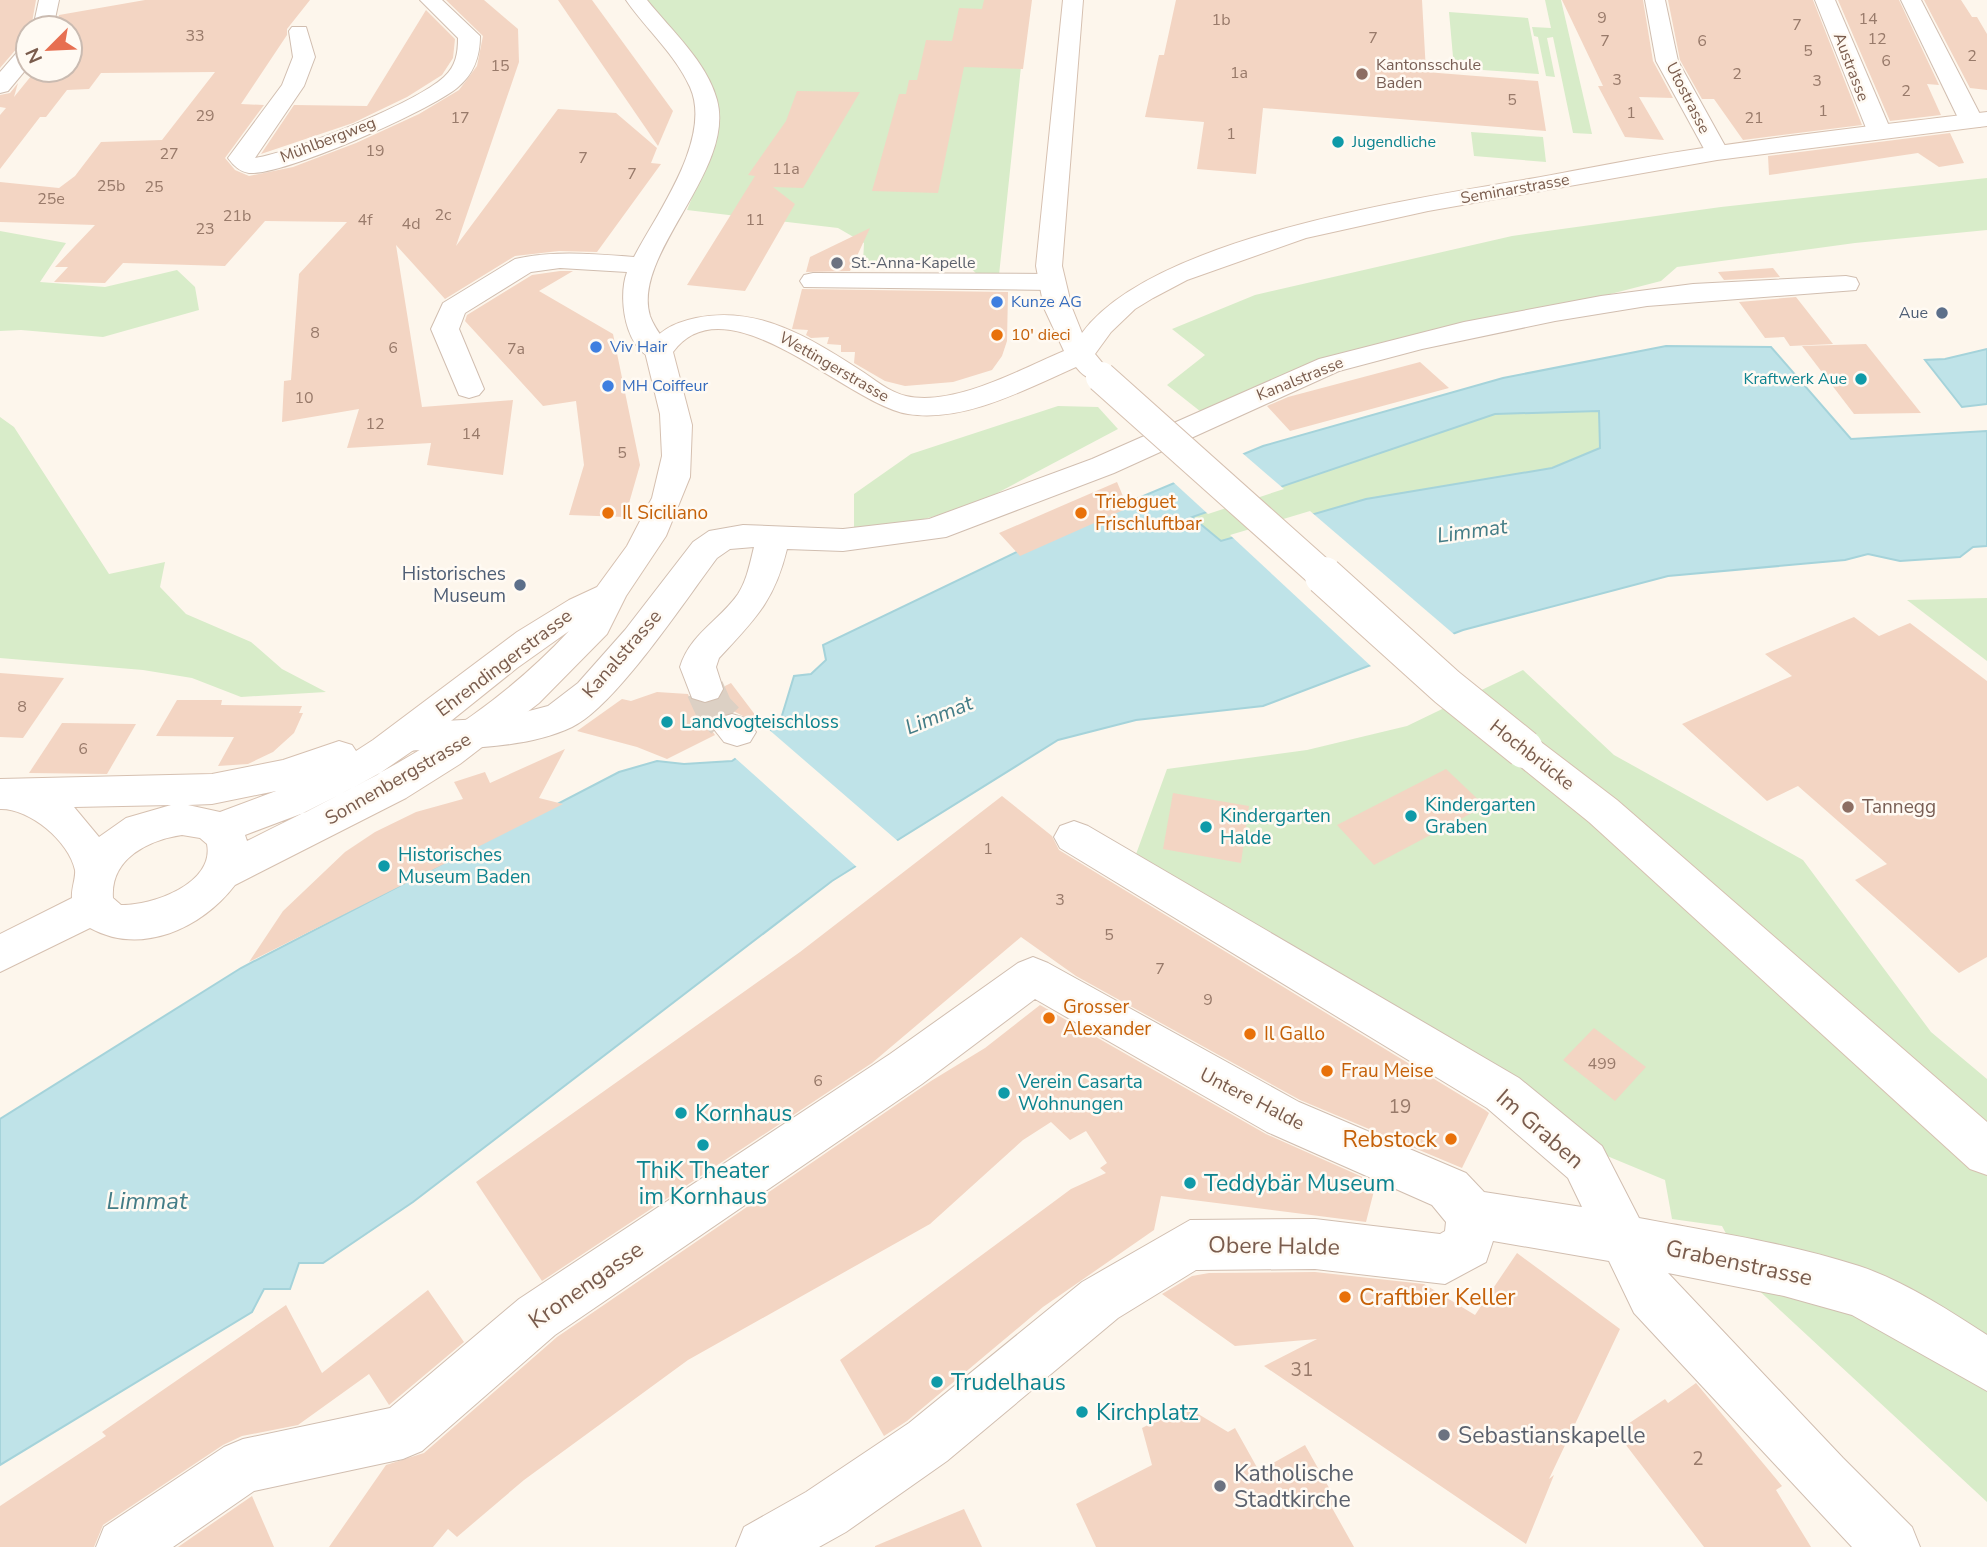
<svg xmlns="http://www.w3.org/2000/svg" width="1987" height="1547" font-family="'Nunito Sans',sans-serif">
<style>
.green{fill:#d8ecc9}
.water{fill:#bfe3e8;stroke:#a5d3da;stroke-width:2;fill-rule:evenodd}
.pier{fill:#fdf6ec}
.building{fill:#f3d5c3}
.lines{fill:none;stroke-linecap:round;stroke-linejoin:round}
.minor-tunnel{stroke:#dcd0c4;stroke-width:38;stroke-dasharray:38 19;stroke-linecap:butt}
.minor-casing{stroke:#d1beb0;stroke-width:2}
.secondary-casing{stroke:#d6c0b0;stroke-width:2}
.minor{fill:#fff;fill-rule:evenodd}
.secondary{fill:#fff;fill-rule:evenodd}
.secondary-bridge-far1-casing{stroke:#d6c0b0;stroke-width:32;stroke-linecap:butt}
.secondary-bridge-casing{stroke:#d6c0b0;stroke-width:40;stroke-linecap:butt}
.secondary-bridge-far1{stroke:#fff;stroke-width:30}
.secondary-bridge{stroke:#fff;stroke-width:38}
.education-dot{fill:#8d6e63;stroke:#fffaf3;stroke-width:2.5}
.culture-dot{fill:#0f9aa8;stroke:#fffaf3;stroke-width:2.5}
.worship-dot{fill:#6b7280;stroke:#fffaf3;stroke-width:2.5}
.shop-dot{fill:#3f7fe0;stroke:#fffaf3;stroke-width:2.5}
.service-dot{fill:#5c6f8a;stroke:#fffaf3;stroke-width:2.5}
.food-dot{fill:#e8710a;stroke:#fffaf3;stroke-width:2.5}
.labels{text-anchor:middle;dominant-baseline:central;stroke-width:5;stroke-linejoin:round;paint-order:stroke}
.number-label{font-size:16px;fill:#987a6a}
.far-education-label{font-size:16px;fill:#785e54;stroke:#fffaf3;text-anchor:start}
.far-street-label{font-size:16px;fill:#7a5c4d;stroke:#fffaf3}
.far-culture-label{font-size:16px;fill:#0d838f;stroke:#fffaf3;text-anchor:start}
.far-worship-label{font-size:16px;fill:#5b616d;stroke:#fffaf3;text-anchor:start}
.far-shop-label{font-size:16px;fill:#366cbe;stroke:#fffaf3;text-anchor:start}
.far-service-label{font-size:16px;fill:#4e5e75;stroke:#fffaf3;text-anchor:end}
.far-food-label{font-size:16px;fill:#c56008;stroke:#fffaf3;text-anchor:start}
.food-label{font-size:19px;fill:#c56008;stroke:#fffaf3;text-anchor:start}
.service-label{font-size:19px;fill:#4e5e75;stroke:#fffaf3;text-anchor:end}
.street-label{font-size:19px;fill:#7a5c4d;stroke:#fffaf3}
.culture-label{font-size:19px;fill:#0d838f;stroke:#fffaf3;text-anchor:start}
.education-label{font-size:19px;fill:#785e54;stroke:#fffaf3;text-anchor:start}
.near-number-label{font-size:19px;fill:#987a6a}
.water-label{font-size:21px;font-style:italic;fill:#437c86;stroke:#fffaf3}
.near-culture-label{font-size:23px;fill:#0d838f;stroke:#fffaf3;text-anchor:start}
.near-street-label{font-size:23px;fill:#7a5c4d;stroke:#fffaf3}
.near-food-label{font-size:23px;fill:#c56008;stroke:#fffaf3;text-anchor:end}
.near-worship-label{font-size:23px;fill:#5b616d;stroke:#fffaf3;text-anchor:start}
.near-water-label{font-size:24px;font-style:italic;fill:#437c86;stroke:#fffaf3}
</style>
<rect width="100%" height="100%" fill="#fdf6ec"/>
<g class="green">
<polygon points="647,0 1028,0 999,275 977,274 968,266 863,263 864,243 838,228 687,210 714,144 713,87"/>
<polygon points="1545,0 1561,0 1592,134 1573,133 1553,37 1547,38 1555,77 1546,76 1538,37 1534,36 1532,27 1551,28"/>
<polygon points="1449,12 1528,18 1539,74 1454,68"/>
<polygon points="1471,132 1543,137 1546,162 1474,156"/>
<polygon points="1987,178 1987,230 1855,243 1677,267 1661,281 1509,320 1349,367 1215,423 1167,385 1205,355 1172,329 1255,295 1512,236 1721,207"/>
<polygon points="0,231 66,243 40,282 105,287 177,270 195,287 199,310 103,337 21,330 0,331"/>
<polygon points="1058,406 1098,407 1118,429 971,507 904,524 854,527 854,494 911,454"/>
<polygon points="1599,411 1600,448 1552,468 1366,499 1221,541 1191,516 1495,414"/>
<polygon points="0,417 14,427 109,574 165,562 160,587 186,614 251,642 282,669 326,692 241,697 192,678 143,670 0,658"/>
<polygon points="1987,598 1987,661 1907,600"/>
<polygon points="1523,670 1614,755 1803,860 1931,1032 1987,1079 1987,1502 1753,1285 1722,1226 1672,1219 1665,1180 1525,1122 1135,857 1167,769 1307,750 1407,726"/>
</g>
<g class="water">
<path d="M1666,346L1771,347L1851,439L1987,431V546L1973,547L1960,557L1900,561L1868,554L1845,560L1668,576L1463,630L1263,706L1136,720L1058,740L832,881L413,1202L323,1263H299L290,1289H264L252,1312L0,1465V1119L241,968L619,772L657,761L684,764L732,761L770,734L771,725L780,722L794,676L811,674L826,660L823,645L1069,527L1263,446L1503,378ZM1599,411L1600,448L1552,468L1366,499L1221,541L1192,517L1495,414Z"/>
<polygon points="1987,349 1987,404 1962,407 1925,360 1945,359"/>
</g>
<g class="pier">
<polygon points="1241,452 1284,489 1208,514 1172,481"/>
<polygon points="1310,511 1456,636 1373,668 1230,535"/>
<polygon points="767,728 900,843 859,869 733,756 767,732"/>
</g>
<g class="building">
<polygon points="0,0 36,0 31,28 28,28 28,46 18,47 0,68"/>
<polygon points="145,0 310,0 287,29 287,35 241,104 264,105 225,158 235,170 249,176 293,167 356,143 419,114 459,90 477,66 483,36 446,0 484,0 518,29 519,62 456,246 558,109 616,113 657,148 651,163 661,164 597,252 559,251 515,256 445,299 396,245 422,407 513,400 503,475 427,465 431,443 347,448 359,409 282,422 284,381 291,380 299,274 347,222 265,221 225,266 123,263 105,283 54,282 68,267 55,267 95,225 0,222 0,182 59,188 75,176 101,142 162,140 215,72 101,73 89,89 67,90 46,117 40,117 0,169 0,115 6,108 0,107 0,95 10,93 18,83 14,97 36,70 70,70 70,28 56,28 59,15"/>
<polygon points="558,0 592,0 673,111 658,146"/>
<polygon points="984,0 1032,0 1023,69 964,67 938,193 872,191 899,94 906,94 909,80 917,80 926,40 952,41 959,8 982,9"/>
<polygon points="1176,0 1422,0 1426,72 1538,81 1546,131 1263,108 1256,174 1197,169 1204,122 1145,117 1159,55 1164,55"/>
<polygon points="1562,0 1643,0 1653,61 1673,98 1639,97 1664,140 1625,137 1598,86 1603,86"/>
<polygon points="1668,0 1813,0 1862,125 1743,140 1714,99 1702,99 1680,60"/>
<polygon points="1838,0 1899,0 1939,85 1927,84 1941,115 1890,121"/>
<polygon points="1924,0 1961,0 1972,17 1977,17 1987,34 1987,90 1970,88"/>
<polygon points="426,10 455,39 453,58 442,75 407,97 353,123 261,154 294,105 367,106"/>
<polygon points="797,91 860,92 803,188 773,187 795,204 745,291 687,285 755,176 748,175 786,121"/>
<polygon points="1950,133 1964,163 1939,167 1918,153 1769,175 1768,156"/>
<polygon points="870,228 850,271 806,272 810,257"/>
<polygon points="1773,268 1780,277 1724,280 1718,272"/>
<polygon points="560,271 573,271 539,291 613,334 640,465 625,517 569,515 584,465 576,401 543,406 465,321 467,315 532,275"/>
<polygon points="802,289 1008,292 1007,341 1002,356 992,370 953,382 905,386 885,381 854,363 855,352 841,352 841,345 827,344 829,337 811,338 806,335 808,330 792,329"/>
<polygon points="1796,297 1833,344 1790,346 1784,337 1765,338 1739,302"/>
<polygon points="1866,344 1921,413 1854,414 1802,346"/>
<polygon points="1420,362 1449,388 1290,431 1267,406 1288,397"/>
<polygon points="1117,482 1128,508 1020,556 999,533"/>
<polygon points="1854,617 1879,636 1910,623 1987,681 1987,957 1959,973 1855,880 1887,864 1798,786 1767,801 1682,724 1792,676 1765,654"/>
<polygon points="0,673 64,678 23,738 0,737"/>
<polygon points="731,683 756,716 749,719 733,711 718,715 710,728 715,735 667,759 637,747 577,731 622,699 631,701 657,692 688,694 691,701 706,705 720,699 725,686"/>
<polygon points="177,700 222,700 221,705 302,706 299,713 303,713 294,733 273,752 248,764 218,766 234,737 156,736"/>
<polygon points="62,723 136,724 107,774 29,773"/>
<polygon points="565,749 539,798 563,804 249,962 283,911 345,852 375,832 416,812 463,799 454,782 485,772 490,783"/>
<polygon points="1446,769 1485,806 1374,865 1337,825"/>
<polygon points="1173,793 1249,806 1241,863 1163,849"/>
<polygon points="1002,796 1052,836 1059,850 1485,1110 1489,1113 1462,1168 1300,1100 1076,976 1021,937 872,1063 542,1281 476,1182 800,952"/>
<polygon points="1040,1005 1266,1134 1376,1183 1366,1222 1161,1196 1154,1230 1043,1307 907,1421 884,1436 840,1360 1071,1189 1106,1173 1100,1168 1107,1163 1086,1131 1070,1140 1051,1122 1023,1140 930,1224 688,1360 524,1480 457,1537 448,1529 433,1547 329,1547 386,1465 424,1453 557,1337 931,1081 985,1048"/>
<polygon points="1594,1028 1646,1067 1615,1101 1563,1060"/>
<polygon points="1517,1253 1620,1329 1549,1479 1554,1475 1526,1544 1264,1366 1317,1339 1235,1346 1162,1294 1192,1276 1209,1273 1315,1272 1424,1284 1475,1315"/>
<polygon points="428,1290 464,1342 389,1405 369,1374 298,1425 242,1436 223,1445 103,1525 94,1547 0,1547 0,1506 106,1436 102,1432 286,1305 322,1373"/>
<polygon points="1696,1383 1782,1486 1776,1490 1811,1547 1704,1547 1616,1432 1665,1399 1668,1403"/>
<polygon points="1185,1406 1228,1432 1235,1428 1259,1471 1305,1445 1337,1502 1331,1506 1354,1547 1096,1547 1076,1504 1152,1465 1142,1428"/>
<polygon points="252,1496 274,1547 178,1547"/>
<polygon points="964,1509 982,1547 875,1547 875,1546"/>
</g>
<g class="lines">
<polyline class="minor-tunnel" points="705,689 714,709 732,728"/>
<g class="minor-casing">
<g id="minor">
<polygon points="39,0 59,0 53,28 33,28"/>
<path d="M420,0H442L480,36C480,57 474,74 457,88C429,111 283,176 249,173C240,172 233,165 228,158L282,85L293,57L289,31L292,27H306L315,57L304,86L255,158C294,152 416,103 444,77C456,66 458,53 458,38Z"/>
<path d="M626,0H647C671,30 707,62 717,100C736,171 631,254 650,316C655,330 665,340 673,352L669,358C628,368 616,301 627,272L560,268L531,272L465,313L459,329L484,389L479,395L469,398L459,395L431,329L443,303L515,259C554,250 594,254 634,257C657,213 713,138 690,87C675,54 646,29 626,0Z"/>
<polygon points="1645,0 1665,0 1678,61 1729,153 1725,158 1709,158 1656,61"/>
<polygon points="1815,0 1835,0 1892,133 1888,138 1872,138 1868,133"/>
<polygon points="1901,0 1921,0 1984,122 1980,127 1964,127 1960,122"/>
<polygon points="28,48 28,67 8,91 0,93 0,72 20,49"/>
<polygon points="813,273 1051,274 1060,276 1064,282 1060,288 1051,290 804,287 800,281 804,275"/>
<path d="M1846,276L1856,278L1859,284L1856,290L1647,306L1555,321L1422,349L1339,371L1114,473L946,537L843,551L787,549C774,602 755,619 719,658L716,667L723,689L718,698L705,702L692,698L680,667C690,634 719,621 738,594C747,580 750,563 754,547L730,549L717,558C686,599 615,707 572,727C524,750 456,748 404,751L391,747L385,737L391,727L404,723L502,718L548,706L578,683L625,630L693,542L709,531L743,525L843,529L929,519L1092,459L1319,359L1464,322L1601,296L1693,284Z"/>
<polygon points="732,714 745,718 756,732 750,742 737,746 724,742 713,728 719,718"/>
<path d="M1074,821L1088,826L1519,1078L1602,1146L1639,1218C1713,1232 1788,1243 1859,1266C1904,1281 1947,1309 1987,1335V1391L1852,1315L1784,1296L1668,1273L1843,1458L1912,1527L1920,1547H1852L1634,1313L1609,1261L1493,1241L1486,1262L1445,1284L1315,1269L1196,1270L1118,1318L947,1461L846,1532L819,1547H736L744,1527L806,1492L909,1423L1082,1282L1190,1220L1315,1219L1440,1234L1445,1231L1446,1222L1432,1205L1267,1132L1035,999L922,1084L555,1335L422,1451L403,1459L254,1491L173,1547H96L104,1527L224,1447L243,1439L390,1408L519,1299L890,1054L1018,963L1033,957L1048,963L1299,1102L1466,1173L1484,1192L1582,1207L1568,1178L1487,1108L1060,848L1054,837L1060,826Z"/>
</g>
</g>
<g class="secondary-casing">
<g id="secondary">
<path d="M1063,0H1083L1062,266L1072,308L1082,333C1153,236 1419,198 1535,178C1596,167 1657,154 1718,146C1808,133 1898,123 1987,112V126L1717,160L1428,211L1306,238L1187,280L1153,298L1135,309L1111,332L1095,354L1109,371L1105,377C1091,381 1085,378 1076,367C1026,389 964,423 908,414C848,405 727,278 673,352L692,425L690,477L666,536L626,596L607,634L539,703L460,764L406,798L235,885C201,929 141,956 90,928L0,972V934L72,898C71,889 76,878 75,870C69,841 29,808 0,809V779L212,774L283,760L339,741L352,745L356,751L373,740L517,632L569,600L597,587L627,546L652,498L662,456L660,414L645,352C657,331 673,323 696,318C758,305 810,338 860,370C874,379 889,392 906,396C954,407 1021,369 1064,351L1044,308L1036,266ZM569,631C476,731 367,781 247,841L245,835L306,812L377,775L421,745L517,668ZM276,791L220,812L188,805L212,804ZM171,805L126,818L99,837L74,807ZM182,835L200,838L207,844C215,884 151,906 121,905L113,898C110,859 148,840 182,835Z"/>
<polygon points="1524,735 1537,739 1617,800 1987,1122 1987,1175 1970,1169 1589,822 1511,759 1505,749 1511,739"/>
</g>
</g>
<use href="#minor" class="minor"/>
<use href="#secondary" class="secondary"/>
<g class="secondary-bridge-far1-casing">
<polyline id="secondary-bridge-far1" points="1101,377 1326,578"/>
</g>
<g class="secondary-bridge-casing">
<polyline id="secondary-bridge" points="1324,576 1447,687 1524,749"/>
</g>
<use href="#secondary-bridge-far1" class="secondary-bridge-far1"/>
<use href="#secondary-bridge" class="secondary-bridge"/>
</g>
<g class="education-dot">
<circle cx="1362" cy="74" r="7"/>
<circle cx="1848" cy="807" r="7"/>
</g>
<g class="culture-dot">
<circle cx="1338" cy="142" r="7"/>
<circle cx="1861" cy="379" r="7"/>
<circle cx="667" cy="722" r="7"/>
<circle cx="1411" cy="816" r="7"/>
<circle cx="1206" cy="827" r="7"/>
<circle cx="384" cy="866" r="7"/>
<circle cx="1004" cy="1093" r="7"/>
<circle cx="681" cy="1113" r="7"/>
<circle cx="703" cy="1145" r="7"/>
<circle cx="1190" cy="1183" r="7"/>
<circle cx="937" cy="1382" r="7"/>
<circle cx="1082" cy="1412" r="7"/>
</g>
<g class="worship-dot">
<circle cx="837" cy="263" r="7"/>
<circle cx="1444" cy="1435" r="7"/>
<circle cx="1220" cy="1486" r="7"/>
</g>
<g class="shop-dot">
<circle cx="997" cy="302" r="7"/>
<circle cx="596" cy="347" r="7"/>
<circle cx="608" cy="386" r="7"/>
</g>
<g class="service-dot">
<circle cx="1942" cy="313" r="7"/>
<circle cx="520" cy="585" r="7"/>
</g>
<g class="food-dot">
<circle cx="997" cy="335" r="7"/>
<circle cx="608" cy="513" r="7"/>
<circle cx="1081" cy="513" r="7"/>
<circle cx="1049" cy="1018" r="7"/>
<circle cx="1250" cy="1034" r="7"/>
<circle cx="1327" cy="1071" r="7"/>
<circle cx="1451" cy="1139" r="7"/>
<circle cx="1345" cy="1297" r="7"/>
</g>
<g class="labels">
<g class="number-label">
<text x="1602" y="18">9</text>
<text x="1868" y="19">14</text>
<text x="1221" y="20">1b</text>
<text x="1797" y="25">7</text>
<text x="195" y="36">33</text>
<text x="1373" y="38">7</text>
<text x="1877" y="39">12</text>
<text x="1605" y="41">7</text>
<text x="1702" y="41">6</text>
<text x="1808" y="51">5</text>
<text x="1972" y="56">2</text>
<text x="1886" y="61">6</text>
<text x="500" y="66">15</text>
<text x="1239" y="73">1a</text>
<text x="1737" y="74">2</text>
<text x="1617" y="80">3</text>
<text x="1817" y="81">3</text>
<text x="1906" y="91">2</text>
<text x="1512" y="100">5</text>
<text x="1823" y="111">1</text>
<text x="1631" y="113">1</text>
<text x="205" y="116">29</text>
<text x="460" y="118">17</text>
<text x="1754" y="118">21</text>
<text x="1231" y="134">1</text>
<text x="375" y="151">19</text>
<text x="169" y="154">27</text>
<text x="583" y="158">7</text>
<text x="786" y="169">11a</text>
<text x="632" y="174">7</text>
<text x="111" y="186">25b</text>
<text x="154" y="187">25</text>
<text x="51" y="199">25e</text>
<text x="443" y="215">2c</text>
<text x="237" y="216">21b</text>
<text x="365" y="220">4f</text>
<text x="755" y="220">11</text>
<text x="411" y="224">4d</text>
<text x="205" y="229">23</text>
<text x="315" y="333">8</text>
<text x="393" y="348">6</text>
<text x="516" y="349">7a</text>
<text x="304" y="398">10</text>
<text x="375" y="424">12</text>
<text x="471" y="434">14</text>
<text x="622" y="453">5</text>
<text x="22" y="707">8</text>
<text x="83" y="749">6</text>
<text x="988" y="849">1</text>
<text x="1060" y="900">3</text>
<text x="1109" y="935">5</text>
<text x="1160" y="969">7</text>
<text x="1208" y="1000">9</text>
<text x="1602" y="1064">499</text>
<text x="818" y="1081">6</text>
</g>
<g class="far-education-label">
<text x="1376" y="65">Kantonsschule<tspan x="1376" dy="18">Baden</tspan></text>
</g>
<g class="far-street-label">
<text transform="translate(1851 67) rotate(69)">Austrasse</text>
<text transform="translate(1688 98) rotate(63)">Utostrasse</text>
<text transform="translate(328 140) rotate(-21)">Mühlbergweg</text>
<text transform="translate(1515 189) rotate(-10)">Seminarstrasse</text>
<text transform="translate(834 367) rotate(30)">Wettingerstrasse</text>
<text transform="translate(1300 379) rotate(-22)">Kanalstrasse</text>
</g>
<g class="far-culture-label">
<text x="1352" y="142">Jugendliche</text>
<text x="1847" y="379" text-anchor="end">Kraftwerk Aue</text>
</g>
<g class="far-worship-label">
<text x="851" y="263">St.-Anna-Kapelle</text>
</g>
<g class="far-shop-label">
<text x="1011" y="302">Kunze AG</text>
<text x="610" y="347">Viv Hair</text>
<text x="622" y="386">MH Coiffeur</text>
</g>
<g class="far-service-label">
<text x="1928" y="313">Aue</text>
</g>
<g class="far-food-label">
<text x="1011" y="335">10' dieci</text>
</g>
<g class="food-label">
<text x="1095" y="502">Triebguet<tspan x="1095" dy="22">Frischluftbar</tspan></text>
<text x="622" y="513">Il Siciliano</text>
<text x="1063" y="1007">Grosser<tspan x="1063" dy="22">Alexander</tspan></text>
<text x="1264" y="1034">Il Gallo</text>
<text x="1341" y="1071">Frau Meise</text>
</g>
<g class="service-label">
<text x="506" y="574">Historisches<tspan x="506" dy="22">Museum</tspan></text>
</g>
<g class="street-label">
<text transform="translate(622 654) rotate(-49)">Kanalstrasse</text>
<text transform="translate(504 663) rotate(-37)">Ehrendingerstrasse</text>
<text transform="translate(1532 755) rotate(38)">Hochbrücke</text>
<text transform="translate(398 779) rotate(-30)">Sonnenbergstrasse</text>
<text transform="translate(1252 1099) rotate(27)">Untere Halde</text>
</g>
<g class="culture-label">
<text x="681" y="722">Landvogteischloss</text>
<text x="1425" y="805">Kindergarten<tspan x="1425" dy="22">Graben</tspan></text>
<text x="1220" y="816">Kindergarten<tspan x="1220" dy="22">Halde</tspan></text>
<text x="398" y="855">Historisches<tspan x="398" dy="22">Museum Baden</tspan></text>
<text x="1018" y="1082">Verein Casarta<tspan x="1018" dy="22">Wohnungen</tspan></text>
</g>
<g class="education-label">
<text x="1862" y="807">Tannegg</text>
</g>
<g class="near-number-label">
<text x="1400" y="1107">19</text>
<text x="1302" y="1370">31</text>
<text x="1698" y="1459">2</text>
</g>
<g class="water-label">
<text transform="translate(1472 531) rotate(-8)">Limmat</text>
<text transform="translate(939 715) rotate(-22)">Limmat</text>
</g>
<g class="near-culture-label">
<text x="695" y="1113">Kornhaus</text>
<text x="703" y="1170" text-anchor="middle">ThiK Theater<tspan x="703" dy="26">im Kornhaus</tspan></text>
<text x="1204" y="1183">Teddybär Museum</text>
<text x="951" y="1382">Trudelhaus</text>
<text x="1096" y="1412">Kirchplatz</text>
</g>
<g class="near-street-label">
<text transform="translate(1540 1129) rotate(41)">Im Graben</text>
<text transform="translate(1274 1246) rotate(1)">Obere Halde</text>
<text transform="translate(1739 1263) rotate(12)">Grabenstrasse</text>
<text transform="translate(586 1285) rotate(-35)">Kronengasse</text>
</g>
<g class="near-food-label">
<text x="1437" y="1139">Rebstock</text>
<text x="1359" y="1297" text-anchor="start">Craftbier Keller</text>
</g>
<g class="near-worship-label">
<text x="1458" y="1435">Sebastianskapelle</text>
<text x="1234" y="1473">Katholische<tspan x="1234" dy="26">Stadtkirche</tspan></text>
</g>
<g class="near-water-label">
<text x="147" y="1201">Limmat</text>
</g>
</g>
<g transform="translate(49 49) rotate(246)"><circle r="33" fill="#fffaf3" stroke="#cabbb1" stroke-width="2"/>
<path d="M0-5L12 26L0 18L-12 26Z" fill="#e76f51"/>
<text y="-10" font-size="19" font-weight="bold" text-anchor="middle" fill="#7a5c4d">N</text>
</g>
</svg>
